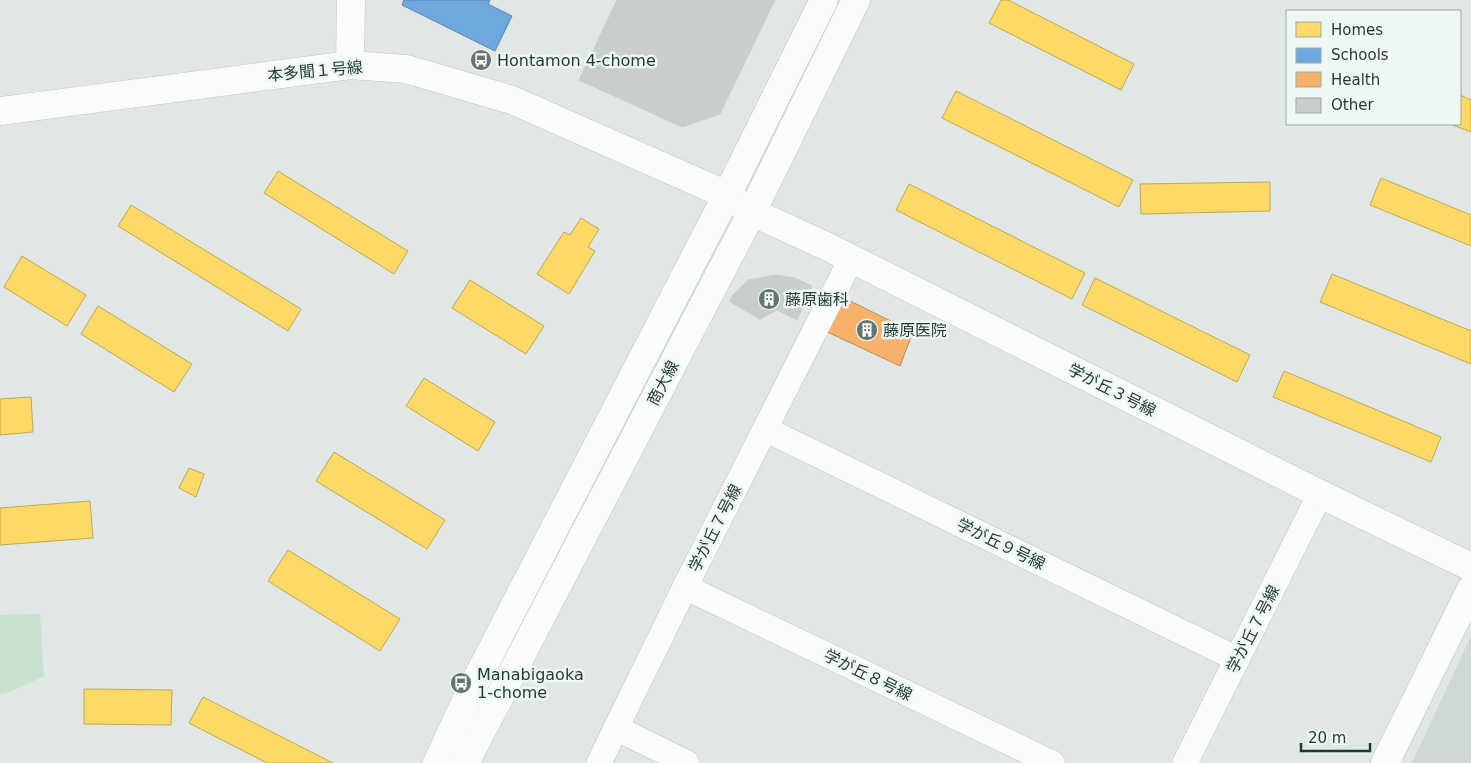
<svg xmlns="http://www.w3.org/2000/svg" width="1471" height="763" font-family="'DejaVu Sans','Noto Sans JP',sans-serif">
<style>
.built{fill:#ced9d4}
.green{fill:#c9e1d0}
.homes{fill:#ffd966;stroke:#bca956}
.schools{fill:#6fa8dc;stroke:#5787a9}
.health{fill:#f6b26b;stroke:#b68e5a}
.building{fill:#c8cecb;stroke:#c9d0cd}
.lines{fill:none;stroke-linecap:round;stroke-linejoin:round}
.street-casing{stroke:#bec4c1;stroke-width:26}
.secondary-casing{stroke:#bdc5c1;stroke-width:29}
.street{stroke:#fafbfb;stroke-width:25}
.secondary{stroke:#fafbfb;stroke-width:28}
.labels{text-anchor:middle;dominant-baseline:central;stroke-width:5;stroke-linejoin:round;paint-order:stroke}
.poi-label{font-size:16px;fill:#1f3a32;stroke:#eef7f2;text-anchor:start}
.street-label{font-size:16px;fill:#1f3a32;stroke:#eef7f2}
</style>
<rect width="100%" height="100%" fill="#e1e7e4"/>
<polygon class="built" points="1471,636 1471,763 1412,763"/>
<polygon class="green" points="40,614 44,676 10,692 0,694 0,615"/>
<g class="homes">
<polygon points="1001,0 1008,0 1134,64 1121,90 989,23"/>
<polygon points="956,91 1133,180 1119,207 942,118"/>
<polygon points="1460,95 1471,100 1471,132 1450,124 1460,124"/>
<polygon points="278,171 408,251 394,274 264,193"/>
<polygon points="1381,178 1471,215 1471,246 1370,205"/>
<polygon points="1270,182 1270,211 1141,214 1140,184"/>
<polygon points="909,184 1085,273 1072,299 896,210"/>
<polygon points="131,205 301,309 288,331 118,226"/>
<polygon points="581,218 599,229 588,247 595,251 569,294 537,274 564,232 570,235"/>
<polygon points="22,256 86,295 67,326 4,287"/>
<polygon points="1332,274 1471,331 1471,364 1320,302"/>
<polygon points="1095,278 1250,355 1237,382 1082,305"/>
<polygon points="470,280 544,326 526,354 452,308"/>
<polygon points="98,306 192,364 174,392 81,334"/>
<polygon points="1284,371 1441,437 1431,462 1273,397"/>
<polygon points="424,378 495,422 478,451 406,406"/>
<polygon points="31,397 33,432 0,435 0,399"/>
<polygon points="334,452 445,520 427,549 316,481"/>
<polygon points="189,468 204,474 196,497 179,488"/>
<polygon points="90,501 93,538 0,545 0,508"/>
<polygon points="288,550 400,619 380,651 268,581"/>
<polygon points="84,689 172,690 171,725 84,724"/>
<polygon points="203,697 333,763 267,763 189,723"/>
</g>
<polygon class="schools" points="404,0 490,0 488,4 512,16 495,51 402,5"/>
<polygon class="health" points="838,295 913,332 900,366 821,329"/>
<g class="building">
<polygon points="617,0 775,0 720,114 682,127 579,80"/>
<polygon points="776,275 795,278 812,286 797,320 777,310 760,319 730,302 732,296 748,280"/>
</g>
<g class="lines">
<g class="street-casing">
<g id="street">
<polyline points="765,429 1237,659"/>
<polyline points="685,587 1052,763"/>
<polyline points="599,763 616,728"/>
<polyline points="687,763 616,728 685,587 851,259"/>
<polyline points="1185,763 1320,494"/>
</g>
</g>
<g class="secondary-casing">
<g id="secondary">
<polyline points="350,65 351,0"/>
<polyline points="0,111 350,65 406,69 512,100 727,195 752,212 828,247 1320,494 1471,567"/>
<polyline points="437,763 471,690 727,195 824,0"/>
<polyline points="465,763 752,212 856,0"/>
<polyline points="1385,763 1471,589"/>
</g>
</g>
<use href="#street" class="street"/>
<use href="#secondary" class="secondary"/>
</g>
<defs>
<g id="bus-disc" transform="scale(1.125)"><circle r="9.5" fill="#637770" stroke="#eef7f2"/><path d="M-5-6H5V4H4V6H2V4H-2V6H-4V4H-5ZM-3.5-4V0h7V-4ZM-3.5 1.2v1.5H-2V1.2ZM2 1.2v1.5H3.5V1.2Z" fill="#fff"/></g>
<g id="building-disc" transform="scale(1.125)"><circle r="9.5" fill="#637770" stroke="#eef7f2"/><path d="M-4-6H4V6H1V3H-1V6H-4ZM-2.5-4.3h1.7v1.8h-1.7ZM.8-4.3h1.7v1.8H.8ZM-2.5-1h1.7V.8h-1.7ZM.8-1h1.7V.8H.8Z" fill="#fff"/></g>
</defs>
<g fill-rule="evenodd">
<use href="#bus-disc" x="481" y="60"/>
<use href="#building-disc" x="769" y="299"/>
<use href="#building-disc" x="867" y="330"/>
<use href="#bus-disc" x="461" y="683"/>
</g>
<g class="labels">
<g class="poi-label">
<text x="497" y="60">Hontamon 4-chome</text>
<text x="785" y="299">藤原歯科</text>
<text x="883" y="330">藤原医院</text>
<text x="477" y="674">Manabigaoka<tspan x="477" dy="18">1-chome</tspan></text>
</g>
<g class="street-label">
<text transform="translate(315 71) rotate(-5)">本多聞１号線</text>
<text transform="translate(663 383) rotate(-62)">商大線</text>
<text transform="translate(1112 390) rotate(27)">学が丘３号線</text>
<text transform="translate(715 528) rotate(-63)">学が丘７号線</text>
<text transform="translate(1001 544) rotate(26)">学が丘９号線</text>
<text transform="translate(1253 629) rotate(-63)">学が丘７号線</text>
<text transform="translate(868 675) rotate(26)">学が丘８号線</text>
</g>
</g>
<rect x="1286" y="10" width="175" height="115" fill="#eef7f2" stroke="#9baba5"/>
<rect x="1296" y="22" width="25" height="15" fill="#ffd966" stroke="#9baba5"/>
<text x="1331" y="35" font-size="15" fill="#1f3a32">Homes</text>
<rect x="1296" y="48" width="25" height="15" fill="#6fa8dc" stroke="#9baba5"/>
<text x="1331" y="60" font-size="15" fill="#1f3a32">Schools</text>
<rect x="1296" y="72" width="25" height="15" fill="#f6b26b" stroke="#9baba5"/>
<text x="1331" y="85" font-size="15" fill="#1f3a32">Health</text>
<rect x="1296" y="98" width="25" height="15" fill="#c8cecb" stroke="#9baba5"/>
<text x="1331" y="110" font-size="15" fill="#1f3a32">Other</text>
<path d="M1301 743v8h69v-8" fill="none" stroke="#1f3a32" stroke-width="2.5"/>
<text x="1308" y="743" font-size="15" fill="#1f3a32" stroke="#eef7f2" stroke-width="4" paint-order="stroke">20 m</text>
</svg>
